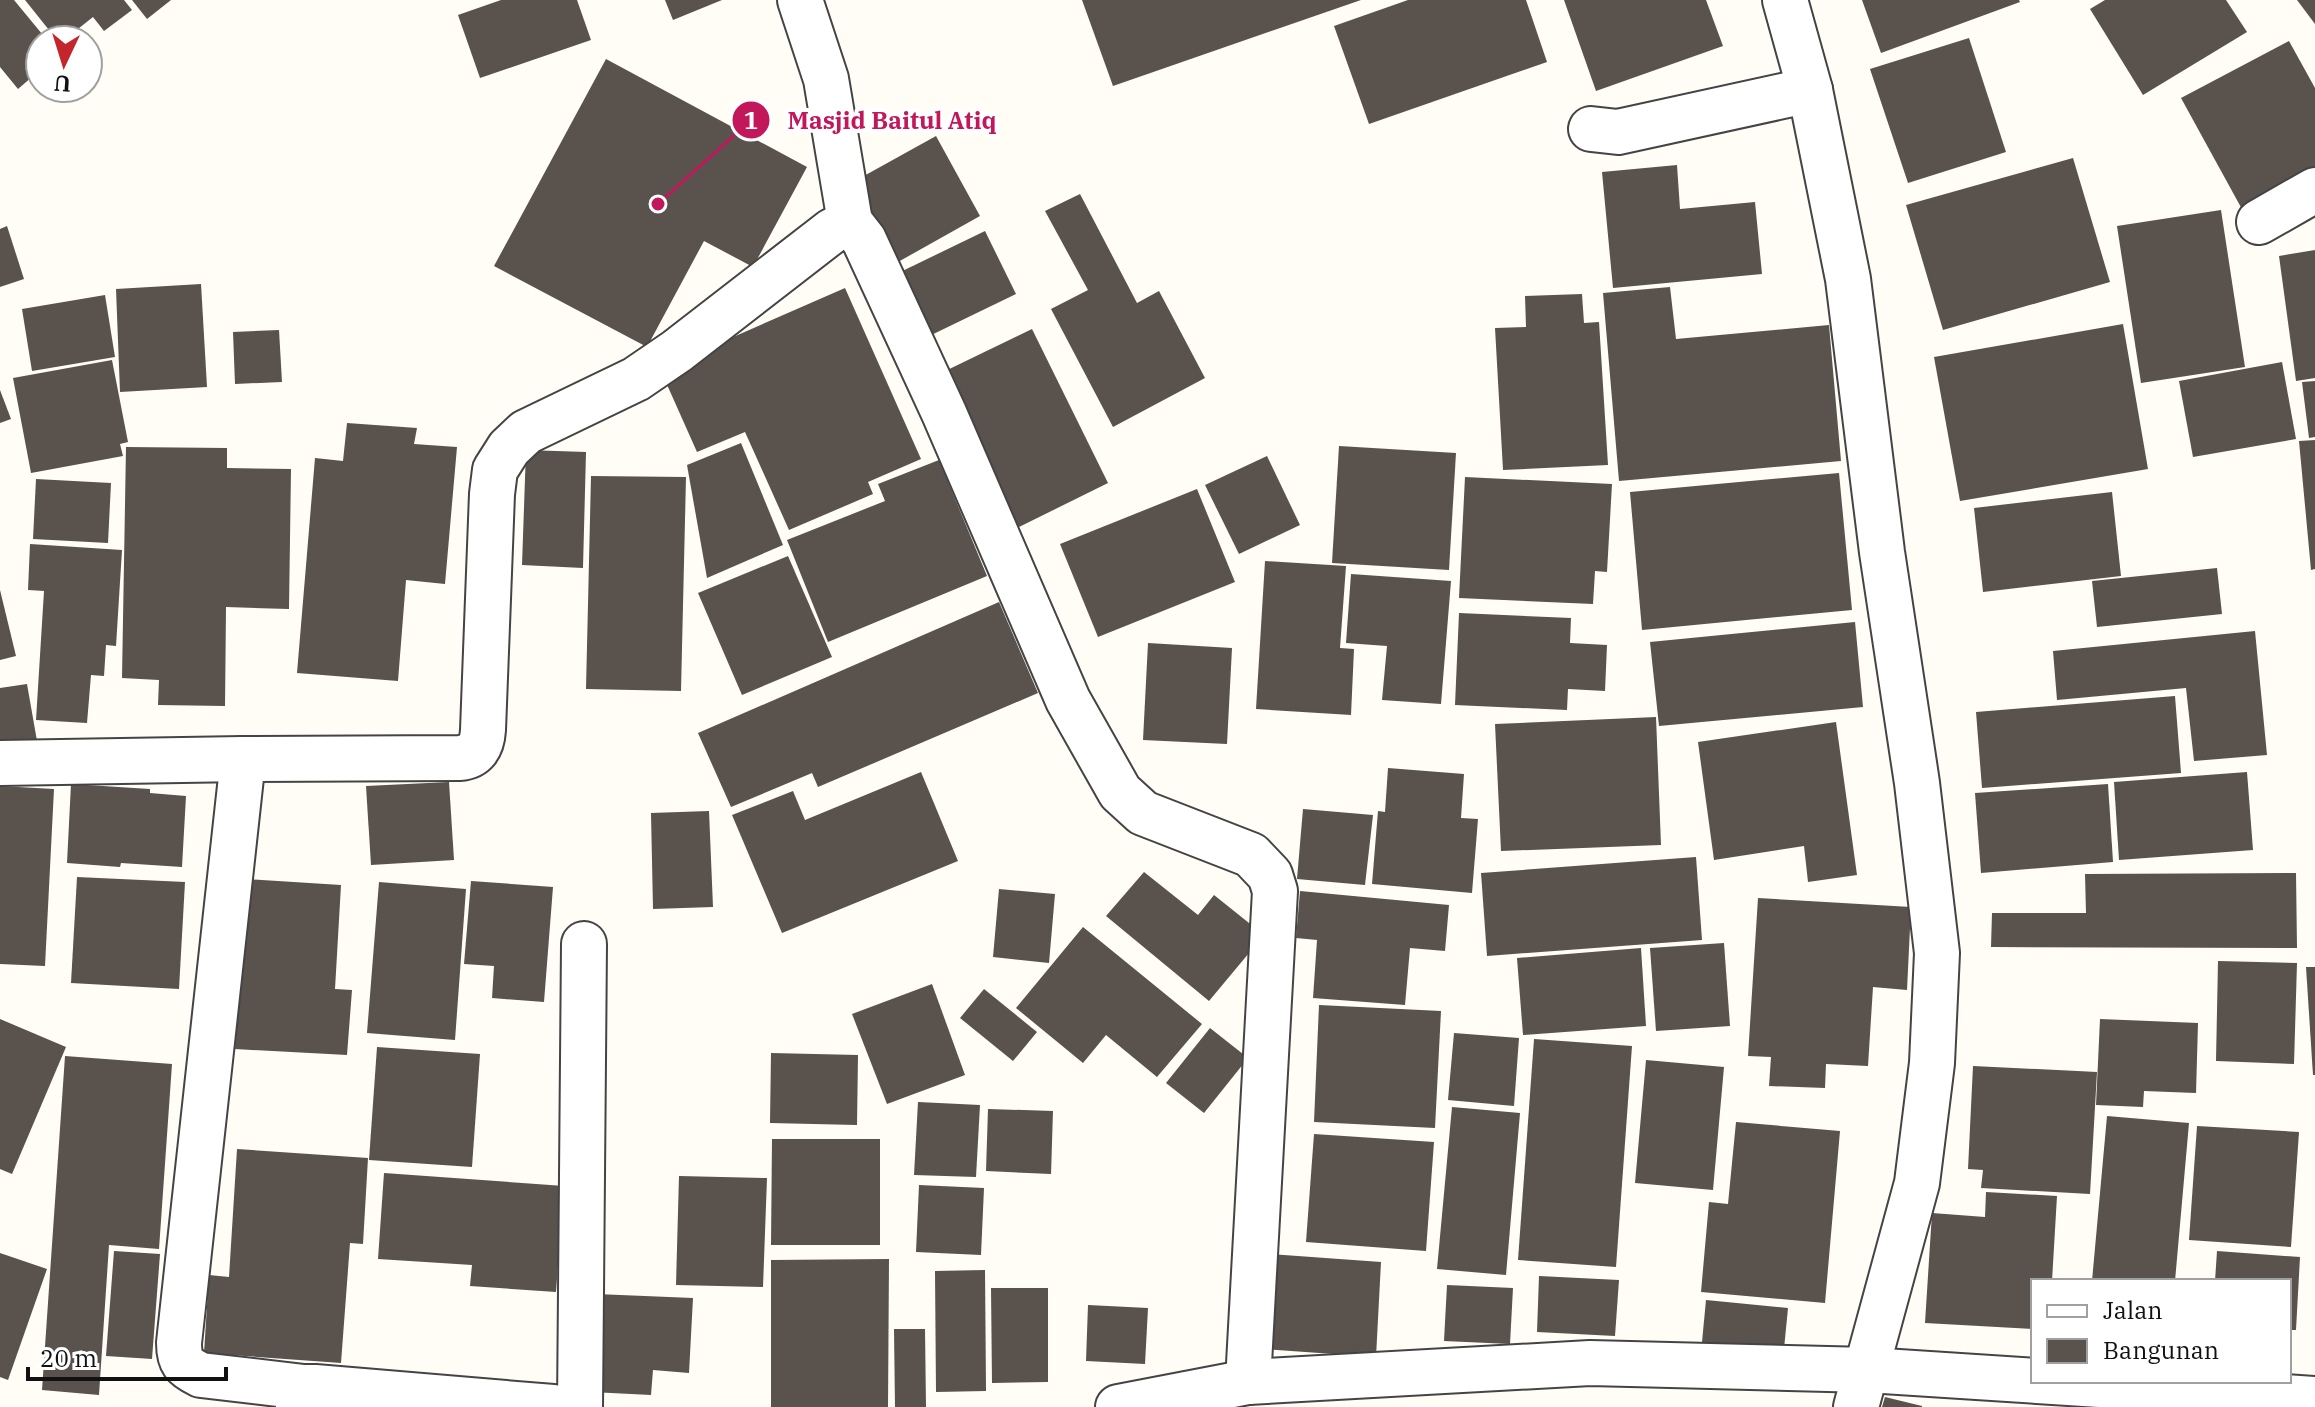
<svg xmlns="http://www.w3.org/2000/svg" width="2315" height="1407" font-family="'IBM Plex Serif',serif">
<style>
.building{fill:#5a524d}
.lines{fill:none;stroke-linecap:round;stroke-linejoin:round}
.minor-casing{stroke:#444;stroke-width:48}
.tertiary-casing{stroke:#444;stroke-width:48}
.minor{stroke:#fff;stroke-width:44}
.tertiary{stroke:#fff;stroke-width:44}
.leader{fill:none;stroke:#c2185b;stroke-width:3}
.callout-dot{fill:#c2185b;stroke:#fff;stroke-width:3}
.mark-label{font-size:24px;text-anchor:middle;font-weight:bold;fill:#fff}
.callout-label{font-size:24px;text-anchor:middle;font-weight:bold;fill:#c2185b;stroke:#fff;stroke-width:8;stroke-linejoin:round;paint-order:stroke}
</style>
<rect width="100%" height="100%" fill="#fffdf5"/>
<g class="building">
<polygon points="0,0 14,0 47,40 40,40 40,70 18,89 0,67"/>
<polygon points="25,0 124,0 132,10 104,31 93,17 64,40 57,40"/>
<polygon points="132,0 171,0 147,19"/>
<polygon points="501,0 577,0 591,40 480,78 458,15"/>
<polygon points="665,0 722,0 673,20"/>
<polygon points="1082,0 1361,0 1113,86"/>
<polygon points="1408,0 1526,0 1547,62 1369,124 1334,26"/>
<polygon points="1564,0 1706,0 1723,46 1596,91"/>
<polygon points="1862,0 2019,0 2020,2 1881,53"/>
<polygon points="2105,0 2226,0 2247,32 2143,95 2090,9"/>
<polygon points="2297,0 2315,0 2315,24"/>
<polygon points="1969,38 2006,152 1908,183 1870,69"/>
<polygon points="2289,41 2315,88 2315,172 2243,211 2181,98"/>
<polygon points="606,59 807,167 753,267 704,241 647,347 494,266"/>
<polygon points="936,136 980,216 898,262 853,182"/>
<polygon points="2073,158 2110,282 1943,330 1906,205"/>
<polygon points="1677,165 1680,209 1755,202 1762,274 1613,288 1602,172"/>
<polygon points="1080,194 1137,303 1159,291 1205,378 1113,427 1051,309 1088,290 1045,211"/>
<polygon points="2221,210 2245,367 2141,383 2117,226"/>
<polygon points="7,226 24,279 0,287 0,229"/>
<polygon points="985,231 1016,294 921,340 890,277"/>
<polygon points="2315,250 2315,378 2296,381 2279,256"/>
<polygon points="201,284 207,387 120,392 116,289"/>
<polygon points="1670,287 1676,339 1829,325 1841,461 1619,481 1603,293"/>
<polygon points="845,288 921,459 868,482 873,494 789,530 745,432 697,452 660,369"/>
<polygon points="1582,294 1584,323 1599,322 1608,465 1503,470 1495,328 1526,327 1525,296"/>
<polygon points="105,295 115,357 32,371 22,309"/>
<polygon points="2123,324 2148,469 1960,501 1934,357"/>
<polygon points="1032,329 1108,483 1013,530 937,375"/>
<polygon points="279,330 282,382 235,384 233,332"/>
<polygon points="112,360 128,442 120,444 123,456 31,473 13,378"/>
<polygon points="2282,362 2296,439 2193,457 2179,381"/>
<polygon points="2315,381 2315,437 2309,438 2302,382"/>
<polygon points="0,390 11,419 0,423"/>
<polygon points="347,423 417,428 414,444 457,447 445,584 406,580 398,681 297,673 315,458 343,461"/>
<polygon points="2315,440 2315,569 2311,570 2299,441"/>
<polygon points="741,443 783,545 707,578 687,465"/>
<polygon points="1339,446 1456,453 1449,570 1332,563"/>
<polygon points="126,447 227,448 227,468 291,469 289,609 226,607 225,706 158,705 159,680 122,678"/>
<polygon points="526,450 586,452 583,568 522,565"/>
<polygon points="1267,456 1300,525 1239,554 1205,485"/>
<polygon points="939,460 987,576 828,642 787,540 885,501 878,484"/>
<polygon points="1839,473 1852,610 1642,630 1630,492"/>
<polygon points="591,476 686,477 681,691 586,689"/>
<polygon points="1465,477 1612,484 1607,572 1595,571 1593,604 1459,598"/>
<polygon points="36,479 111,483 108,543 33,539"/>
<polygon points="1197,489 1235,582 1098,637 1060,544"/>
<polygon points="2112,492 2121,576 1983,592 1974,508"/>
<polygon points="30,544 122,550 116,646 106,645 104,676 91,675 87,723 36,720 44,591 28,590"/>
<polygon points="788,556 832,657 742,695 698,593"/>
<polygon points="1265,561 1346,566 1340,648 1354,649 1351,715 1256,709"/>
<polygon points="2217,568 2222,614 2097,627 2092,581"/>
<polygon points="1351,574 1451,581 1441,704 1382,700 1387,646 1346,643"/>
<polygon points="0,590 16,656 0,660"/>
<polygon points="999,602 1038,693 818,787 812,773 731,807 698,733"/>
<polygon points="1459,613 1571,618 1570,643 1607,645 1605,691 1568,689 1567,710 1455,705"/>
<polygon points="1855,622 1863,707 1659,726 1650,642"/>
<polygon points="2255,631 2267,755 2194,761 2186,688 2057,700 2053,651"/>
<polygon points="1148,643 1232,648 1227,744 1143,740"/>
<polygon points="27,684 37,741 0,748 0,688"/>
<polygon points="2175,696 2181,773 1982,788 1976,712"/>
<polygon points="1656,717 1661,845 1501,851 1495,724"/>
<polygon points="1836,722 1857,875 1808,882 1804,846 1714,860 1698,742"/>
<polygon points="1388,768 1464,774 1461,818 1478,819 1472,893 1372,884 1378,811 1385,812"/>
<polygon points="921,772 958,861 782,933 732,815 793,791 805,820"/>
<polygon points="2247,772 2253,850 2119,860 2114,782"/>
<polygon points="449,782 454,860 371,865 366,786"/>
<polygon points="71,784 150,789 150,793 186,796 182,867 121,863 120,867 67,863"/>
<polygon points="2108,784 2113,862 1981,873 1975,793"/>
<polygon points="0,786 54,789 45,966 0,964"/>
<polygon points="1303,809 1373,815 1365,885 1297,879"/>
<polygon points="709,811 713,907 653,909 651,813"/>
<polygon points="1696,857 1702,940 1487,956 1481,873"/>
<polygon points="1144,872 1198,915 1214,895 1264,935 1209,1001 1106,916"/>
<polygon points="2296,873 2297,948 1991,947 1992,913 2086,913 2085,874"/>
<polygon points="77,877 185,882 179,989 71,983"/>
<polygon points="245,879 341,885 335,989 352,990 347,1055 235,1049"/>
<polygon points="471,881 553,887 544,1002 492,998 494,966 464,964"/>
<polygon points="379,882 466,889 455,1040 367,1033"/>
<polygon points="999,889 1055,894 1049,963 993,957"/>
<polygon points="1300,891 1449,905 1445,951 1410,948 1405,1005 1313,998 1317,940 1296,938"/>
<polygon points="1758,898 1911,907 1907,990 1873,987 1868,1066 1826,1064 1825,1088 1769,1086 1771,1057 1748,1056"/>
<polygon points="1083,927 1202,1024 1157,1077 1106,1035 1083,1063 1016,1008"/>
<polygon points="1724,943 1730,1026 1656,1031 1650,948"/>
<polygon points="1641,948 1646,1026 1523,1035 1517,958"/>
<polygon points="2218,961 2297,963 2294,1064 2216,1061"/>
<polygon points="2306,967 2315,967 2315,1075 2313,1075"/>
<polygon points="932,984 965,1075 887,1104 852,1014"/>
<polygon points="984,989 1037,1032 1013,1061 960,1018"/>
<polygon points="1319,1005 1441,1011 1435,1128 1314,1122"/>
<polygon points="0,1019 66,1047 12,1174 0,1169"/>
<polygon points="2100,1019 2198,1023 2196,1093 2144,1091 2143,1107 2096,1105"/>
<polygon points="1210,1028 1248,1058 1204,1113 1166,1083"/>
<polygon points="1454,1033 1519,1038 1514,1106 1448,1100"/>
<polygon points="1534,1039 1632,1046 1616,1267 1518,1260"/>
<polygon points="377,1047 480,1054 472,1167 369,1160"/>
<polygon points="771,1053 858,1055 857,1125 770,1123"/>
<polygon points="65,1056 172,1064 159,1249 109,1245 99,1395 42,1390"/>
<polygon points="1646,1060 1724,1067 1713,1190 1635,1183"/>
<polygon points="1973,1066 2097,1072 2090,1194 1981,1188 1983,1170 1968,1169"/>
<polygon points="918,1102 980,1105 976,1177 914,1175"/>
<polygon points="1452,1107 1520,1113 1506,1275 1437,1269"/>
<polygon points="988,1109 1053,1111 1051,1174 986,1171"/>
<polygon points="2107,1116 2189,1123 2175,1281 2092,1281"/>
<polygon points="1736,1122 1840,1131 1825,1303 1701,1292 1709,1202 1728,1204"/>
<polygon points="2197,1126 2299,1132 2291,1247 2189,1240"/>
<polygon points="1314,1134 1434,1142 1426,1251 1306,1242"/>
<polygon points="772,1139 880,1139 880,1245 771,1245"/>
<polygon points="237,1149 368,1158 363,1244 350,1243 341,1363 204,1353 209,1275 229,1277"/>
<polygon points="384,1173 564,1186 556,1292 470,1286 472,1265 378,1259"/>
<polygon points="679,1176 767,1178 763,1287 676,1285"/>
<polygon points="919,1185 984,1188 981,1255 916,1252"/>
<polygon points="1986,1192 2057,1196 2052,1281 2033,1281 2033,1329 1925,1323 1932,1213 1985,1217"/>
<polygon points="114,1251 160,1254 152,1359 106,1356"/>
<polygon points="2217,1251 2300,1257 2296,1330 2289,1330 2289,1281 2215,1281"/>
<polygon points="0,1253 47,1269 8,1380 0,1377"/>
<polygon points="1270,1254 1381,1262 1376,1357 1263,1349"/>
<polygon points="889,1259 888,1407 771,1407 771,1260"/>
<polygon points="985,1270 986,1391 936,1392 935,1271"/>
<polygon points="1539,1276 1619,1280 1615,1336 1537,1332"/>
<polygon points="1447,1285 1513,1288 1510,1344 1444,1341"/>
<polygon points="991,1288 1048,1288 1048,1382 992,1383"/>
<polygon points="596,1294 693,1298 689,1373 653,1370 651,1395 591,1392"/>
<polygon points="1706,1300 1788,1308 1784,1349 1702,1342"/>
<polygon points="1088,1305 1148,1308 1145,1364 1086,1361"/>
<polygon points="894,1329 925,1329 926,1407 895,1407"/>
<polygon points="1885,1397 1922,1406 1922,1407 1882,1407"/>
</g>
<g class="lines">
<g class="minor-casing">
<g id="minor">
<polyline points="800,0 826,79 850,222"/>
<polyline points="1591,129 1618,132 1810,90"/>
<polyline points="2259,222 2315,190"/>
<polyline points="0,763 243,759"/>
<path d="M304,1387L201,1375C184,1367 179,1362 179,1343L243,759L459,758C476,757 482,746 483,730L492,494L495,470L509,448L526,432L636,379L677,351L832,231L850,222L864,240L944,413L1068,700L1120,792L1143,813L1251,855L1270,875L1275,891L1248,1382"/>
<polyline points="298,1407 304,1387 315,1387 553,1407"/>
<polyline points="580,1407 584,944"/>
<polyline points="1118,1407 1248,1382 1590,1363 1868,1370 2315,1399"/>
</g>
</g>
<g class="tertiary-casing">
<polyline id="tertiary" points="1785,0 1810,90 1848,279 1882,552 1917,783 1937,953 1932,1063 1917,1183 1856,1407"/>
</g>
<use href="#minor" class="minor"/>
<use href="#tertiary" class="tertiary"/>
</g>
<path class="leader" d="M658 204L751 120"/>
<g class="callout-dot">
<circle cx="658" cy="204" r="8"/>
<circle cx="751" cy="120" r="20"/>
</g>
<g class="mark-label">
<text x="751" y="129">1</text>
</g>
<g class="callout-label">
<text x="892" y="129">Masjid Baitul Atiq</text>
</g>
<rect x="2031" y="1279" width="260" height="104" fill="#ffffff" stroke="#a0a0a0" stroke-width="2"/>
<rect x="2047" y="1305" width="40" height="12" fill="#ffffff" stroke="#a0a0a0" stroke-width="2"/>
<text x="2103" y="1319" font-size="24" fill="#111111">Jalan</text>
<rect x="2047" y="1339" width="40" height="24" fill="#5a524d" stroke="#a0a0a0" stroke-width="2"/>
<text x="2103" y="1359" font-size="24" fill="#111111">Bangunan</text>
<g transform="translate(64 64) rotate(184)"><circle r="38" fill="#ffffff" stroke="#a0a0a0" stroke-width="2"/>
<path d="M0-6L14 30L0 20L-14 30Z" fill="#c4262e"/>
<text y="-12" font-size="22" font-weight="bold" text-anchor="middle" fill="#111111">U</text>
</g>
<path d="M28 1367v12h198v-12" fill="none" stroke="#111111" stroke-width="4"/>
<text x="40" y="1367" font-size="24" fill="#111111" stroke="#ffffff" stroke-width="6" paint-order="stroke">20 m</text>
</svg>
